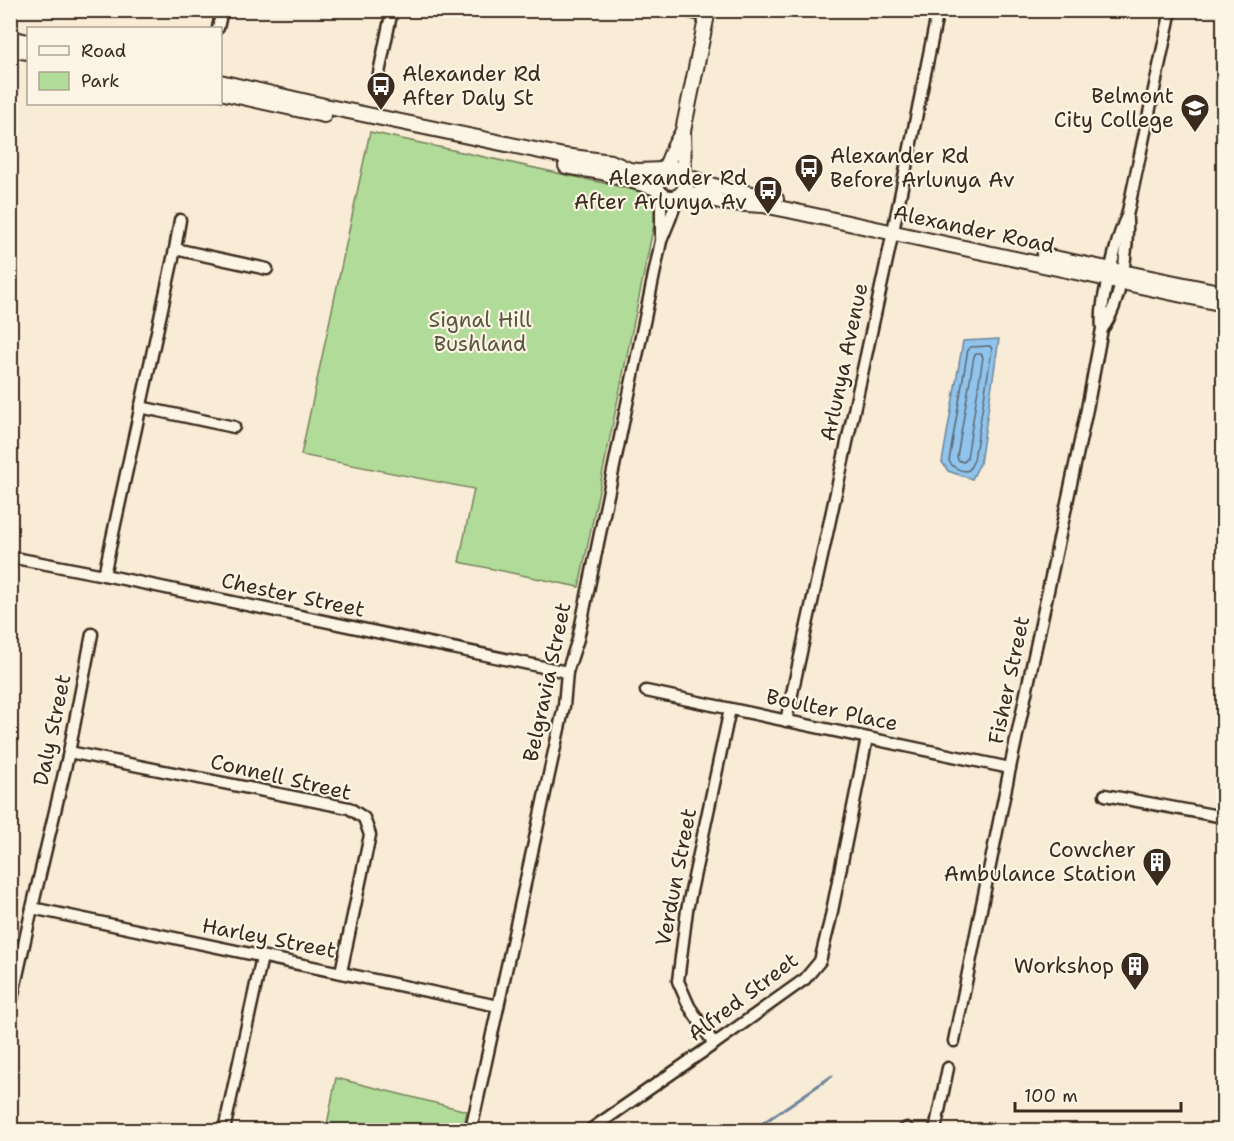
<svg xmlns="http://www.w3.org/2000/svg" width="1234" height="1141" font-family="'Shantell Sans',sans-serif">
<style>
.green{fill:#b1db99;stroke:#76825c;stroke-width:1.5}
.water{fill:#90c4ed;stroke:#6e869a;stroke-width:1.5}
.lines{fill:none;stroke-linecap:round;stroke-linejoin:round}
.shore{stroke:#5d6871;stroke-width:1.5}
.stream{stroke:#6e869a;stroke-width:3}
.street-casing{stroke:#3b2a1e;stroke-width:15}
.secondary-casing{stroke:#3b2a1e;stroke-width:18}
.street{stroke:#fcf5e5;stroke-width:10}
.secondary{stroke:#fcf5e5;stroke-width:14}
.labels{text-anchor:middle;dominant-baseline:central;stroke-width:4.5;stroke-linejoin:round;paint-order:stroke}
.poi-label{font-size:21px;fill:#3b2a1e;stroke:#fcf5e5;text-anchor:end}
.street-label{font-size:21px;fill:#3b2a1e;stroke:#fcf5e5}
.park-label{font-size:21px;fill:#58563d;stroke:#fcf5e5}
</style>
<rect width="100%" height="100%" fill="#f8ecd6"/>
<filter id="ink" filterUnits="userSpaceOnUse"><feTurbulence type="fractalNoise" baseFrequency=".0167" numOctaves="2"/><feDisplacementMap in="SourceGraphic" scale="12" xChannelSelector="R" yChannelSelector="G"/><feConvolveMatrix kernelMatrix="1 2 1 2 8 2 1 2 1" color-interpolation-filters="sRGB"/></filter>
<g filter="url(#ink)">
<g class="green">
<polygon points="370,132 649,193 656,205 656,215 579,587 459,562 474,489 301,455"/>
<polygon points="336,1078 467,1111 463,1130 326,1130"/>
</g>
<polygon class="water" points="999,339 980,463 972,479 948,471 942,462 963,341"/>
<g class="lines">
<g class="shore">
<path d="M990,346L992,349L974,460L969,470C962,473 952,467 949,461L968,349L970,347Z"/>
<polygon points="976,354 981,354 983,357 967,458 965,461 963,462 958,460 957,457 974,356"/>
</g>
<polyline class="stream" points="753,1130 832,1076"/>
<g class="street-casing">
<g id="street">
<polyline points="681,10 707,16"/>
<polyline points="218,28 222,10"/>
<polyline points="378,78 392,10"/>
<polyline points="661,193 661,237"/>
<polyline points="175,249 267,269"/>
<path d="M1102,329C1121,305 1128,250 1127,220"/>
<polyline points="140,407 234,427"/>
<polyline points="10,557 104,575 567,672"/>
<polyline points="104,575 175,249 180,220"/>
<polyline points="646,691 1010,768"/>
<polyline points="786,721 890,246 938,10"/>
<polyline points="69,752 349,808 364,818 370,835 341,972"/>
<polyline points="1105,795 1224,817"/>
<polyline points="32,908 498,1006"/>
<polyline points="10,1008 32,908 69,752 92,634"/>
<path d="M954,1041L1010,768L1087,409L1102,329C1100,308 1106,287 1111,267C1116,248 1118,234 1127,216L1171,10"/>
<polyline points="714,1044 689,1006 678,981 687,910 730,709"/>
<polyline points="224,1130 262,957"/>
<polyline points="471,1130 564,706 567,672 578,639 661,241 670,219 678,197"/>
<polyline points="590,1130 714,1044 805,979 820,961 830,921 867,738"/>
<polyline points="903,1130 907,1128"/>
<polyline points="935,1130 948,1068"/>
</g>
</g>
<g class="secondary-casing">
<g id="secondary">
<polyline points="10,38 28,42"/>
<polyline points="10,49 28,52"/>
<polyline points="220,82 329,107 564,156 611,162 629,170 638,171 663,170"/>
<polyline points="220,92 324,115"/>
<polyline points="566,166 602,172 657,188"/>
<circle cx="671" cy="183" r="15"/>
<polyline points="665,169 674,147 682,133"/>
<polyline points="684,174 683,131 708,10"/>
<polyline points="685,176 714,186 776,199"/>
<polyline points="680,195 704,194 721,202 729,203 763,205 788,210 1224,304"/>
<polyline points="1044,256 1224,293"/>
</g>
</g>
<use href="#street" class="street"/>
<use href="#secondary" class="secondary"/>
</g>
</g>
<defs>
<g id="bus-pin" transform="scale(1.5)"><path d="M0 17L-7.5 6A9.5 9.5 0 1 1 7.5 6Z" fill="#3b2a1e" stroke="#fcf5e5"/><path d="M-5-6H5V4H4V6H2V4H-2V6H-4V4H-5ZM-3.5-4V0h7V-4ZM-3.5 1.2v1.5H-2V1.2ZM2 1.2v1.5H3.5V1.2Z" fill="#fff"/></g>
<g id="school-pin" transform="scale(1.5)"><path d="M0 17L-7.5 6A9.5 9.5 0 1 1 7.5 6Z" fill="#3b2a1e" stroke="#fcf5e5"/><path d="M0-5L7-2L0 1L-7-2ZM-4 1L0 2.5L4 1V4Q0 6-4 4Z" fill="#fff"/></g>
<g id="building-pin" transform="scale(1.5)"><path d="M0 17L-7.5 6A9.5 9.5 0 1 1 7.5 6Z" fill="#3b2a1e" stroke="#fcf5e5"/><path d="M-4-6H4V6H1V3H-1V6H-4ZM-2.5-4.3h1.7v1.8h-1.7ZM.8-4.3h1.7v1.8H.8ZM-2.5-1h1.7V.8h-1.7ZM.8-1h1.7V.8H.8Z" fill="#fff"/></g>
</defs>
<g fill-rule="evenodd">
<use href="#bus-pin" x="381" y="86"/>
<use href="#school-pin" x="1195" y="108"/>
<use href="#bus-pin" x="809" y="168"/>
<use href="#bus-pin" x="768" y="190"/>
<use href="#building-pin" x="1157" y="862"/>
<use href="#building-pin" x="1135" y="966"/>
</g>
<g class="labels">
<g class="poi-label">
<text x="402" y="74" text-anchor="start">Alexander Rd<tspan x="402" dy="24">After Daly St</tspan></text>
<text x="1174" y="96">Belmont<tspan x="1174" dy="24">City College</tspan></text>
<text x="830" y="156" text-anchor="start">Alexander Rd<tspan x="830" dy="24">Before Arlunya Av</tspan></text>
<text x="747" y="178">Alexander Rd<tspan x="747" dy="24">After Arlunya Av</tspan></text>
<text x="1136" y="850">Cowcher<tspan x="1136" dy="24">Ambulance Station</tspan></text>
<text x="1114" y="966">Workshop</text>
</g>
<g class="street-label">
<text transform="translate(974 229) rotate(12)">Alexander Road</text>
<text transform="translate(844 362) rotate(-78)">Arlunya Avenue</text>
<text transform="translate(293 595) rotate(12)">Chester Street</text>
<text transform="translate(1009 680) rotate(-78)">Fisher Street</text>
<text transform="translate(547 682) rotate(-78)">Belgravia Street</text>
<text transform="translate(832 710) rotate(12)">Boulter Place</text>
<text transform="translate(52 730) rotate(-78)">Daly Street</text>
<text transform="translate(281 777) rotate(13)">Connell Street</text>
<text transform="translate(676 877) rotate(-79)">Verdun Street</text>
<text transform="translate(269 938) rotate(11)">Harley Street</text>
<text transform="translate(743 997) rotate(-37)">Alfred Street</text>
</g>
<g class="park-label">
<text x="480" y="320">Signal Hill<tspan x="480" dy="24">Bushland</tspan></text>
</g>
</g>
<rect width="1234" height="1141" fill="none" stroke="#fcf5e5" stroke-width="36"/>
<rect x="18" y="18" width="1198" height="1105" fill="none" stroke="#3b2a1e" stroke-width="2" filter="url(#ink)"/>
<rect x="27" y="27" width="195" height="78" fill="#fcf5e5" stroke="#afa495" stroke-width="1.5"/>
<rect x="39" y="46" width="30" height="9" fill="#fcf5e5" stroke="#afa495" stroke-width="1.5"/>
<text x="81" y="57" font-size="18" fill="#3b2a1e">Road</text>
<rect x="39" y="72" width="30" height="18" fill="#b1db99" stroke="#afa495" stroke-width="1.5"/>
<text x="81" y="87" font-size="18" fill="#3b2a1e">Park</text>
<path d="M1015 1102v9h166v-9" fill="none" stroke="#3b2a1e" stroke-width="3"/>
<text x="1024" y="1102" font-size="18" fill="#3b2a1e" stroke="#fcf5e5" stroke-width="4.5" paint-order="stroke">100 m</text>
</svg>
